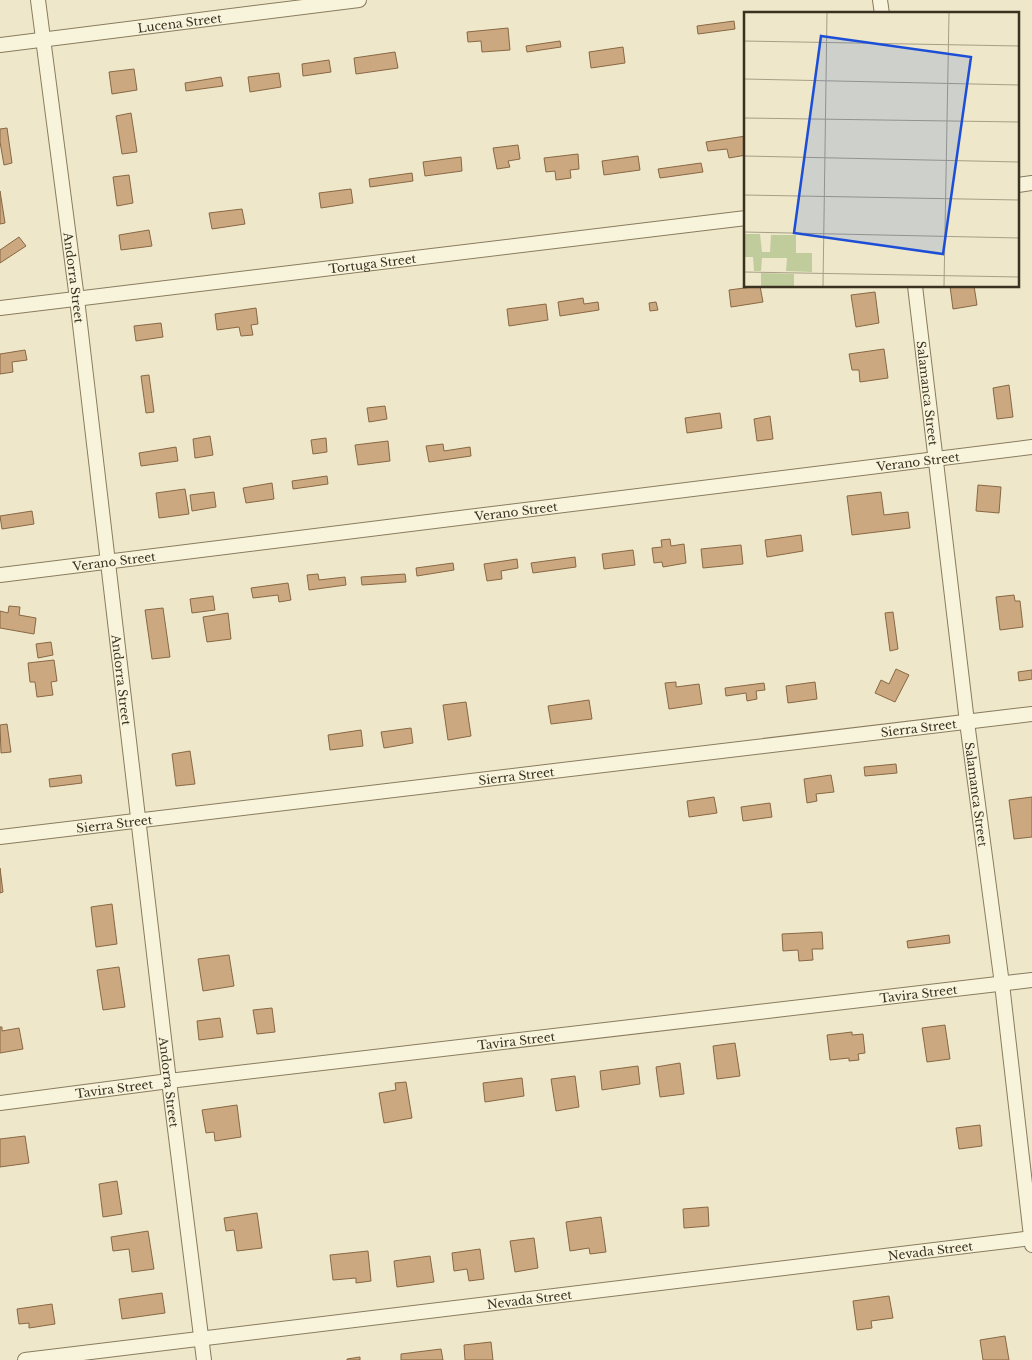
<svg xmlns="http://www.w3.org/2000/svg" width="1032" height="1360" font-family="'Libre Baskerville',serif">
<style>
.building{fill:#cba880;stroke:#886844}
.lines{fill:none;stroke-linecap:round;stroke-linejoin:round}
.street-casing{stroke:#8a7b5e;stroke-width:16}
.street{stroke:#f8f4dc;stroke-width:14}
.labels{text-anchor:middle;dominant-baseline:central;stroke-width:4;stroke-linejoin:round;paint-order:stroke}
.street-label{font-size:12px;fill:#3b3121;stroke:#f5f1d8}
.inset-road{fill:none;stroke:#a69e86;stroke-width:1}
.view{fill:#1d4ed8;fill-opacity:0.15;stroke:#1d4ed8;stroke-width:2.5}
.inset-edge{fill:none;stroke:#3b3121;stroke-width:2.5}
</style>
<rect width="100%" height="100%" fill="#eee7c9"/>
<g class="building">
<polygon points="734,21 735,29 698,34 697,26"/>
<polygon points="508,28 510,50 482,52 481,41 468,42 467,32"/>
<polygon points="560,41 561,47 527,52 526,46"/>
<polygon points="623,47 625,63 591,68 589,52"/>
<polygon points="395,52 398,68 356,74 354,58"/>
<polygon points="329,60 331,72 303,76 302,64"/>
<polygon points="134,69 137,90 112,94 109,72"/>
<polygon points="279,73 281,87 250,92 248,77"/>
<polygon points="221,77 223,86 186,91 185,83"/>
<polygon points="131,113 137,152 122,154 116,116"/>
<polygon points="7,128 12,163 4,165 0,142 0,129"/>
<polygon points="746,136 746,155 729,158 727,149 708,151 706,142"/>
<polygon points="518,145 520,159 508,161 510,167 497,169 493,148"/>
<polygon points="578,154 579,169 570,170 571,178 556,180 555,171 546,172 544,158"/>
<polygon points="638,156 640,170 604,175 602,161"/>
<polygon points="461,157 462,171 425,176 423,162"/>
<polygon points="701,163 703,172 660,178 658,169"/>
<polygon points="412,173 413,181 370,187 369,179"/>
<polygon points="129,175 133,203 117,206 113,177"/>
<polygon points="351,189 353,203 321,208 319,193"/>
<polygon points="0,191 5,223 0,224"/>
<polygon points="242,209 245,224 212,229 209,213"/>
<polygon points="149,230 152,246 121,250 119,235"/>
<polygon points="19,237 26,246 0,263 0,250"/>
<polygon points="760,286 763,302 731,307 729,290"/>
<polygon points="950,286 974,286 977,305 953,309"/>
<polygon points="875,292 879,323 856,327 851,295"/>
<polygon points="583,298 584,304 598,302 599,310 560,316 558,302"/>
<polygon points="656,302 658,310 650,311 649,303"/>
<polygon points="546,304 548,320 509,326 507,309"/>
<polygon points="256,308 258,324 251,325 253,335 241,336 239,327 217,330 215,314"/>
<polygon points="161,323 163,337 136,341 134,326"/>
<polygon points="884,349 888,378 860,382 859,370 852,370 849,354"/>
<polygon points="25,350 27,360 12,362 13,372 0,374 0,354"/>
<polygon points="149,375 154,412 146,413 141,376"/>
<polygon points="1009,385 1013,417 997,419 993,388"/>
<polygon points="385,406 387,419 369,422 367,408"/>
<polygon points="720,413 722,428 687,433 685,418"/>
<polygon points="770,416 773,439 757,441 754,419"/>
<polygon points="210,436 213,455 195,458 193,439"/>
<polygon points="326,438 327,452 313,454 311,440"/>
<polygon points="388,441 390,461 358,465 355,445"/>
<polygon points="443,444 444,451 470,447 471,456 429,462 426,446"/>
<polygon points="176,447 178,461 141,466 139,453"/>
<polygon points="327,476 328,484 293,489 292,481"/>
<polygon points="272,483 274,499 246,503 243,488"/>
<polygon points="978,485 1001,487 999,513 976,511"/>
<polygon points="185,489 189,514 159,518 156,493"/>
<polygon points="214,492 216,507 192,511 190,495"/>
<polygon points="881,492 884,515 908,512 910,528 852,535 847,496"/>
<polygon points="32,511 34,524 2,529 0,516"/>
<polygon points="801,535 803,551 767,557 765,540"/>
<polygon points="670,539 671,546 684,544 686,563 663,567 662,562 654,563 652,548 662,547 661,540"/>
<polygon points="741,545 743,564 703,568 701,549"/>
<polygon points="633,550 635,565 604,569 602,554"/>
<polygon points="575,557 576,567 533,573 531,563"/>
<polygon points="517,559 518,568 501,571 502,579 487,581 484,564"/>
<polygon points="453,563 454,570 417,576 416,568"/>
<polygon points="318,574 319,580 345,577 346,585 309,590 307,575"/>
<polygon points="405,574 406,582 362,585 361,577"/>
<polygon points="288,583 291,600 279,602 278,595 253,598 251,588"/>
<polygon points="1014,595 1015,601 1020,601 1023,627 1000,630 996,597"/>
<polygon points="213,596 215,610 192,613 190,599"/>
<polygon points="9,606 20,607 19,615 36,618 34,634 0,628 0,611 8,613"/>
<polygon points="163,608 170,657 152,659 145,610"/>
<polygon points="893,612 898,649 890,651 885,613"/>
<polygon points="228,613 231,639 207,642 203,617"/>
<polygon points="51,642 53,655 38,658 36,644"/>
<polygon points="54,660 57,681 51,682 53,695 37,697 35,682 30,682 28,663"/>
<polygon points="896,669 909,675 895,702 875,693 881,680 889,684"/>
<polygon points="1032,670 1032,679 1019,681 1018,672"/>
<polygon points="676,682 676,687 699,684 702,704 669,709 665,683"/>
<polygon points="815,682 817,699 788,703 786,686"/>
<polygon points="764,683 765,690 756,691 757,699 747,701 746,693 726,696 725,688"/>
<polygon points="589,700 592,719 551,724 548,706"/>
<polygon points="466,702 471,736 448,740 443,705"/>
<polygon points="7,724 11,752 1,753 0,725"/>
<polygon points="411,728 413,743 384,748 381,732"/>
<polygon points="361,730 363,746 330,750 328,735"/>
<polygon points="190,751 195,784 176,786 172,754"/>
<polygon points="896,764 897,773 865,776 864,767"/>
<polygon points="81,775 82,783 50,787 49,779"/>
<polygon points="831,775 834,792 816,794 817,801 807,803 804,779"/>
<polygon points="714,797 717,813 689,817 687,801"/>
<polygon points="1032,797 1032,837 1014,839 1009,800"/>
<polygon points="770,803 772,817 743,821 741,807"/>
<polygon points="0,868 3,892 0,893"/>
<polygon points="112,904 117,944 96,947 91,907"/>
<polygon points="822,932 823,949 812,949 813,960 799,961 798,950 783,951 782,934"/>
<polygon points="949,935 950,943 908,948 907,941"/>
<polygon points="229,955 234,986 203,991 198,959"/>
<polygon points="119,967 125,1007 103,1010 97,970"/>
<polygon points="272,1008 275,1032 257,1034 253,1010"/>
<polygon points="220,1018 223,1037 199,1040 197,1021"/>
<polygon points="945,1025 950,1059 927,1062 922,1028"/>
<polygon points="0,1027 2,1027 2,1031 19,1028 23,1049 0,1053"/>
<polygon points="852,1032 852,1035 863,1034 865,1053 858,1054 859,1060 849,1061 849,1058 830,1060 827,1035"/>
<polygon points="735,1043 740,1076 717,1079 713,1046"/>
<polygon points="680,1063 684,1094 660,1097 656,1067"/>
<polygon points="638,1066 640,1084 602,1090 600,1071"/>
<polygon points="575,1076 579,1107 556,1111 551,1079"/>
<polygon points="522,1078 524,1096 485,1102 483,1083"/>
<polygon points="406,1082 412,1118 384,1123 379,1093 396,1090 395,1083"/>
<polygon points="237,1105 241,1137 215,1141 214,1132 206,1133 202,1110"/>
<polygon points="980,1125 982,1146 959,1149 956,1128"/>
<polygon points="25,1136 29,1163 0,1167 0,1139"/>
<polygon points="117,1181 122,1214 103,1217 99,1184"/>
<polygon points="708,1207 709,1226 684,1228 683,1209"/>
<polygon points="257,1213 262,1248 237,1251 234,1230 226,1231 224,1218"/>
<polygon points="601,1217 606,1252 590,1254 589,1248 570,1251 566,1222"/>
<polygon points="148,1231 154,1269 132,1272 129,1249 113,1251 111,1237"/>
<polygon points="534,1238 538,1268 515,1272 510,1241"/>
<polygon points="480,1249 484,1279 469,1281 467,1269 454,1271 452,1253"/>
<polygon points="368,1251 371,1281 356,1283 356,1278 333,1280 330,1255"/>
<polygon points="430,1256 434,1282 397,1287 394,1261"/>
<polygon points="162,1293 165,1313 122,1319 119,1299"/>
<polygon points="889,1296 893,1318 871,1321 872,1328 857,1330 853,1301"/>
<polygon points="52,1304 55,1324 29,1328 29,1323 19,1324 17,1309"/>
<polygon points="1005,1336 1009,1360 983,1360 980,1340"/>
<polygon points="491,1342 493,1360 465,1360 464,1345"/>
<polygon points="441,1349 443,1360 401,1360 401,1354"/>
<polygon points="360,1357 360,1360 347,1360 347,1359"/>
</g>
<g class="lines">
<g class="street-casing">
<g id="street">
<path id="s1" d="M38,0L77,299L169,1081L204,1360"/>
<polyline points="880,0 882,14"/>
<path id="s2" d="M0,45L359,0"/>
<polyline points="1018,185 1032,183"/>
<path id="s3" d="M915,286L967,722L1002,984L1032,1245"/>
<path id="s4" d="M0,308L746,218"/>
<path id="s5" d="M0,575L1032,447"/>
<path id="s6" d="M0,837L1032,714"/>
<path id="s7" d="M0,1103L169,1081L1032,980"/>
<path id="s8" d="M25,1360L1032,1238"/>
</g>
</g>
<use href="#street" class="street"/>
</g>
<g class="labels">
<g class="street-label">
<text stroke="none"><textPath href="#s2" startOffset="181">Lucena Street</textPath></text>
<text stroke="none"><textPath href="#s4" startOffset="375">Tortuga Street</textPath></text>
<text stroke="none"><textPath href="#s1" startOffset="280">Andorra Street</textPath></text>
<text stroke="none"><textPath href="#s3" startOffset="108">Salamanca Street</textPath></text>
<text stroke="none"><textPath href="#s5" startOffset="925">Verano Street</textPath></text>
<text stroke="none"><textPath href="#s5" startOffset="520">Verano Street</textPath></text>
<text stroke="none"><textPath href="#s5" startOffset="115">Verano Street</textPath></text>
<text stroke="none"><textPath href="#s1" startOffset="685">Andorra Street</textPath></text>
<text stroke="none"><textPath href="#s6" startOffset="925">Sierra Street</textPath></text>
<text stroke="none"><textPath href="#s6" startOffset="520">Sierra Street</textPath></text>
<text stroke="none"><textPath href="#s3" startOffset="512">Salamanca Street</textPath></text>
<text stroke="none"><textPath href="#s6" startOffset="115">Sierra Street</textPath></text>
<text stroke="none"><textPath href="#s7" startOffset="925">Tavira Street</textPath></text>
<text stroke="none"><textPath href="#s7" startOffset="520">Tavira Street</textPath></text>
<text stroke="none"><textPath href="#s1" startOffset="1090">Andorra Street</textPath></text>
<text stroke="none"><textPath href="#s7" startOffset="115">Tavira Street</textPath></text>
<text stroke="none"><textPath href="#s8" startOffset="912">Nevada Street</textPath></text>
<text stroke="none"><textPath href="#s8" startOffset="508">Nevada Street</textPath></text>
</g>
</g>
<g transform="translate(744 12)">
<rect width="275" height="275" fill="#eee7c9"/>
<path d="M0,222H16L18,240H26L27,223H52V241H68V260L42,259L43,246H18L17,259H10L9,245H0ZM17,261L50,262V274H17Z" fill="#c0cc9c"/>
<path class="inset-road" d="M0,29L275,34M0,67L275,73M0,106L275,110M0,144L275,150M0,183L275,188M0,220L275,226M0,260L275,265M79,274L83,1M200,274L205,1"/>
<path class="view" d="M77,24L227,45L199,242L50,221Z"/>
<rect width="275" height="275" class="inset-edge"/>
</g>
</svg>
